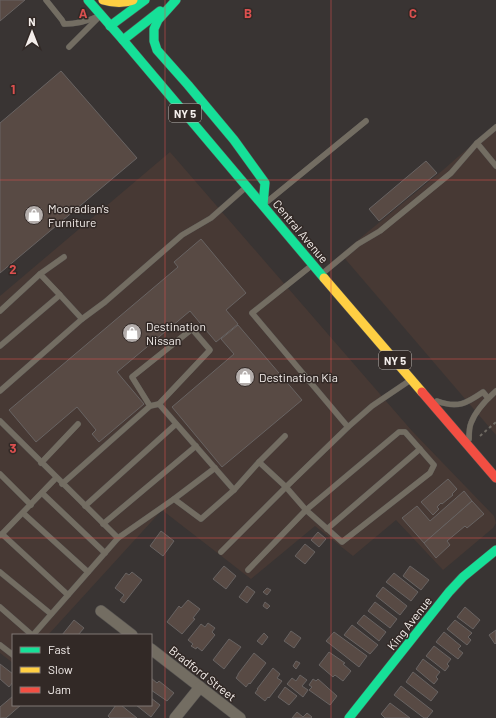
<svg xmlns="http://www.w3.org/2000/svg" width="496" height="718" font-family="Barlow,sans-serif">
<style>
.built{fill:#473934}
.building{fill:#584a44;stroke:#686362}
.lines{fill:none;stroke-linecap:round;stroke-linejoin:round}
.lane-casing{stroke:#565351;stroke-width:6}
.street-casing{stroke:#565351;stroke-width:12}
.fast-casing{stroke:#565351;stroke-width:10}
.slow-casing{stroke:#565351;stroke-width:10}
.jam-casing{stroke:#565351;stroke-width:10}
.path{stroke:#6f6a63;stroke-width:2;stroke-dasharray:3 3;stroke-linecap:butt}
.lane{stroke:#736d62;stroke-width:5.5}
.street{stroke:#736d62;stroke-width:11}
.fast{stroke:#16e098;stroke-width:9}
.slow{stroke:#ffcf43;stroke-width:9}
.jam{stroke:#f24e42;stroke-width:9}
.grid{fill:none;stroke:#dc504f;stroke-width:1;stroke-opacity:0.55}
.labels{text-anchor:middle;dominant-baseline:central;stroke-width:3;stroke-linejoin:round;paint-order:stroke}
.shield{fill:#322926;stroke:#bab3b0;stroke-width:1}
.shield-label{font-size:11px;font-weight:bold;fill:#f4eeeb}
.poi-label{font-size:12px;fill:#f4eeeb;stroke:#322926;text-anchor:start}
.street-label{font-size:12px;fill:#f4eeeb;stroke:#322926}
.grid-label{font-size:13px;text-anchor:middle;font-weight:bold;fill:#dc504f;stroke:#322926;stroke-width:3;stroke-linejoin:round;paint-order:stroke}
</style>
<rect width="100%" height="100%" fill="#393433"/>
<g class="built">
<polygon points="496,124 496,435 341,254 443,170"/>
<polygon points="170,152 412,431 494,516 496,523 493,528 443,570 396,520 353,556 315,526 251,579 162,510 48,635 13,635 13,663 0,653 0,296"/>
</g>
<g class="building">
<polygon points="0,0 25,0 0,21"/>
<polygon points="61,71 137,158 0,273 0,123"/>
<polygon points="426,161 437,173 379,221 369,209"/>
<polygon points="201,239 246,293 226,310 238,324 216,342 190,311 117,372 144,404 99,442 92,434 96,430 77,407 36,442 9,410 178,267 174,262"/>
<polygon points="238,325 302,400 222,467 172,407 234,354 221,339"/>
<polygon points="448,479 457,489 452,494 453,495 442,504 441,503 437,507 439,509 433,515 421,502"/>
<polygon points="464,491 472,501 424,543 402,518 417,506 430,521"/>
<polygon points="472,501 484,514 467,528 465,526 447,541 450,545 436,558 424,543"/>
<polygon points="161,531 174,541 163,556 150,546"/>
<polygon points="318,532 326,539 319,547 311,540"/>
<polygon points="305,544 315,552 305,564 295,556"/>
<polygon points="224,566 236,576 226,589 213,579"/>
<polygon points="410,566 429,580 421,590 403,576"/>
<polygon points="132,572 142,580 124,603 120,600 124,595 115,588 126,573 129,575"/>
<polygon points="394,573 418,592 411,601 386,582"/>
<polygon points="247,586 255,592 247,603 239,597"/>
<polygon points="383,587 407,606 400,615 376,596"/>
<polygon points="267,588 271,590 267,595 263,592"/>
<polygon points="188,600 200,609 193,618 195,619 182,634 167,622 179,606 181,608"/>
<polygon points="265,602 270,606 267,609 263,606"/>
<polygon points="375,602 397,619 390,628 368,611"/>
<polygon points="465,607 480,620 473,629 457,617"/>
<polygon points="364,615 386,632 379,641 357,623"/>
<polygon points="74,620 84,628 78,635 62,635"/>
<polygon points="455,620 472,633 468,637 471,640 467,645 447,629"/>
<polygon points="208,623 215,628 212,632 215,635 202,651 197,647 196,649 191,646 193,644 188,640 201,624 205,627"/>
<polygon points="352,625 378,645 370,654 344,635"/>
<polygon points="496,630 496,643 495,644 489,635"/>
<polygon points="291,631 301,638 294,648 284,641"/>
<polygon points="334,632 367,656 359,667 326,641"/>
<polygon points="444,632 461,646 458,649 463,653 458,659 436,642"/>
<polygon points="264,633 268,637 262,645 257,641"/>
<polygon points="229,639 241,647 224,669 213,660"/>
<polygon points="434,646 451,659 447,664 449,666 445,671 426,656"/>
<polygon points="329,652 345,663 343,664 351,671 343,681 335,675 333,677 319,665"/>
<polygon points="254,653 266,663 250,684 249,683 246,687 236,678 238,675 238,674"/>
<polygon points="423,659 440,672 436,677 438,679 434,684 416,669"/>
<polygon points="296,661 300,663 296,669 293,666"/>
<polygon points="0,664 13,674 13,682 9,687 0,679"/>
<polygon points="273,668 280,674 277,678 282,681 269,698 268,697 265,701 255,693 258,689 257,689"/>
<polygon points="413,672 438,692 431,701 406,682"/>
<polygon points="300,675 307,680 302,686 308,690 303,697 287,684 292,678 296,681"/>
<polygon points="151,678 157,683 159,681 174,693 167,701 151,690"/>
<polygon points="313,679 316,681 318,679 337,696 330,705 309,690 312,687 309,685"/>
<polygon points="401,686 433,711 427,718 424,718 394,695"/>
<polygon points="285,687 297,696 289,705 278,697"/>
<polygon points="13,696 13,705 21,705 6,718 0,718 0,707"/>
<polygon points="151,698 160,705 151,717 136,705 151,705"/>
<polygon points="390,703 410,718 385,718 381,714"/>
<polygon points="116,705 121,705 137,718 110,718 108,716"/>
<polygon points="297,712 303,717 307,713 312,717 311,718 292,718"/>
</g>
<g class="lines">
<g class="lane-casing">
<g id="lane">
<path d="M46,0L62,20L64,24C77,24 86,22 99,16"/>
<polyline points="69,47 98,18"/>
<polyline points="477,143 496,166"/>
<polyline points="268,201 366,121"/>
<polyline points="311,266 252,313 348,427"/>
<polyline points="323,273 358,244 380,231 451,173 477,143 496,127"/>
<polyline points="40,274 64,257"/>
<polyline points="60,295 82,319"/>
<polyline points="0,311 40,274 60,295 0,346"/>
<polyline points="0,391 82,319 105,302 182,235 211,218 245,188"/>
<path d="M437,401C458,409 467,403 483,392L488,398"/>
<polyline points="150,406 132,377 192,329 210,350 159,404"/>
<polyline points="0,421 118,538 174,499 201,519 234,490 259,462 286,487 306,510 248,570"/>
<polygon points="399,432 405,432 434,465 430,473 342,542 306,510"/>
<path d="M469,439C469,434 469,428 471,423C475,412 487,399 496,391"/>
<polyline points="259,462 285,436"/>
<polyline points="41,463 78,424"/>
<polyline points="0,474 31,505"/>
<polyline points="62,484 150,406 159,404 234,490"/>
<polyline points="42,493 105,553"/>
<polyline points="174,499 215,468"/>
<polyline points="85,506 176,424"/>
<polyline points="23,513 88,572"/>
<polyline points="103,524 196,446"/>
<polyline points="327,529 420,449"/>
<polyline points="2,534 68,595"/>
<polyline points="1,535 56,478"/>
<polyline points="221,552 286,487 348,427 372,406 409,381"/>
<polyline points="0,572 51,614"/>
<polyline points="0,607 32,635"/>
<polyline points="33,635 118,538"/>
<polyline points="0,645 13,655"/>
</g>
</g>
<g class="street-casing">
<g id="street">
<polyline points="101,611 132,635"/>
<polyline points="151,649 240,718"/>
<polyline points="175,718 200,687"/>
</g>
</g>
<g class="fast-casing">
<g id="fast">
<polyline points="88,0 123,40 324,278"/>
<polyline points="176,0 158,20 154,29 154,41 157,50 188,85 234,140 265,183 263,205"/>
<polyline points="110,26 145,0"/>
<polyline points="123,40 160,11"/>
<polyline points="349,718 449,592 463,577 496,550"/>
</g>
</g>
<g class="slow-casing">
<g id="slow">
<path d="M103,0C113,3 123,4 133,0"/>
<polyline points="324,278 422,392"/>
</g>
</g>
<g class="jam-casing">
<polyline id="jam" points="422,392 496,478"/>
</g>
<polyline class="path" points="480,436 496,422"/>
<use href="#lane" class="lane"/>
<use href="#street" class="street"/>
<use href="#fast" class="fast"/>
<use href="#slow" class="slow"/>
<use href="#jam" class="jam"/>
</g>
<path class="grid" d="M165,0V718M331,0V718M0,180H496M0,359H496M0,538H496"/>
<defs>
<g id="shop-disc" transform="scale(1)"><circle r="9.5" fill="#b3adab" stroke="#322926"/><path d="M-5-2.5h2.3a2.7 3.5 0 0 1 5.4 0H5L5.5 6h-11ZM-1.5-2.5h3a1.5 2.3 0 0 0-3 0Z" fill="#fff"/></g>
</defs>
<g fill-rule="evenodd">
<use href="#shop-disc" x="34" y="215"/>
<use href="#shop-disc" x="132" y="333"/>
<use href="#shop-disc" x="245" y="377"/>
</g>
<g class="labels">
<g class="shield">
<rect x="169" y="104" width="32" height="18" rx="3"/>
<rect x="379" y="351" width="32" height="18" rx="3"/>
</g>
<g class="shield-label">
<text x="185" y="113">NY 5</text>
<text x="395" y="360">NY 5</text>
</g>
<g class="poi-label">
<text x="48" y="208">Mooradian's<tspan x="48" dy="14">Furniture</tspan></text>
<text x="146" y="326">Destination<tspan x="146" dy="14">Nissan</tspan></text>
<text x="259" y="377">Destination Kia</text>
</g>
<g class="street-label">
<text transform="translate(301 231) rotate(50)">Central Avenue</text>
<text transform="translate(409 623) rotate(-52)">King Avenue</text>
<text transform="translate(203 673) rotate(38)">Bradford Street</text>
</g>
</g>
<g class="grid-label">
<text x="83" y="18">A</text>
<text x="248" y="18">B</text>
<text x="413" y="18">C</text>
<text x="13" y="94">1</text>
<text x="13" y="274">2</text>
<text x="13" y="453">3</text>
</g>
<rect x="12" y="634" width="140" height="72" fill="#322926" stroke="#807875"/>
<rect x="20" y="647" width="20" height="6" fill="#16e098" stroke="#807875"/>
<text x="48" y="654" font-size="12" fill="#f4eeeb">Fast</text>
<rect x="20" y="667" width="20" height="6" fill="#ffcf43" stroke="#807875"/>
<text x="48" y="674" font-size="12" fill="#f4eeeb">Slow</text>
<rect x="20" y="687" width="20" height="6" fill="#f24e42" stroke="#807875"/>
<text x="48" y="694" font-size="12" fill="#f4eeeb">Jam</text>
<g transform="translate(32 32)" stroke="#322926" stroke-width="3" paint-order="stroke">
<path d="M0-3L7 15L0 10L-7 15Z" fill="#f4eeeb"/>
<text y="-6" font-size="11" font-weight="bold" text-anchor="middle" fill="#f4eeeb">N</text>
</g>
</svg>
